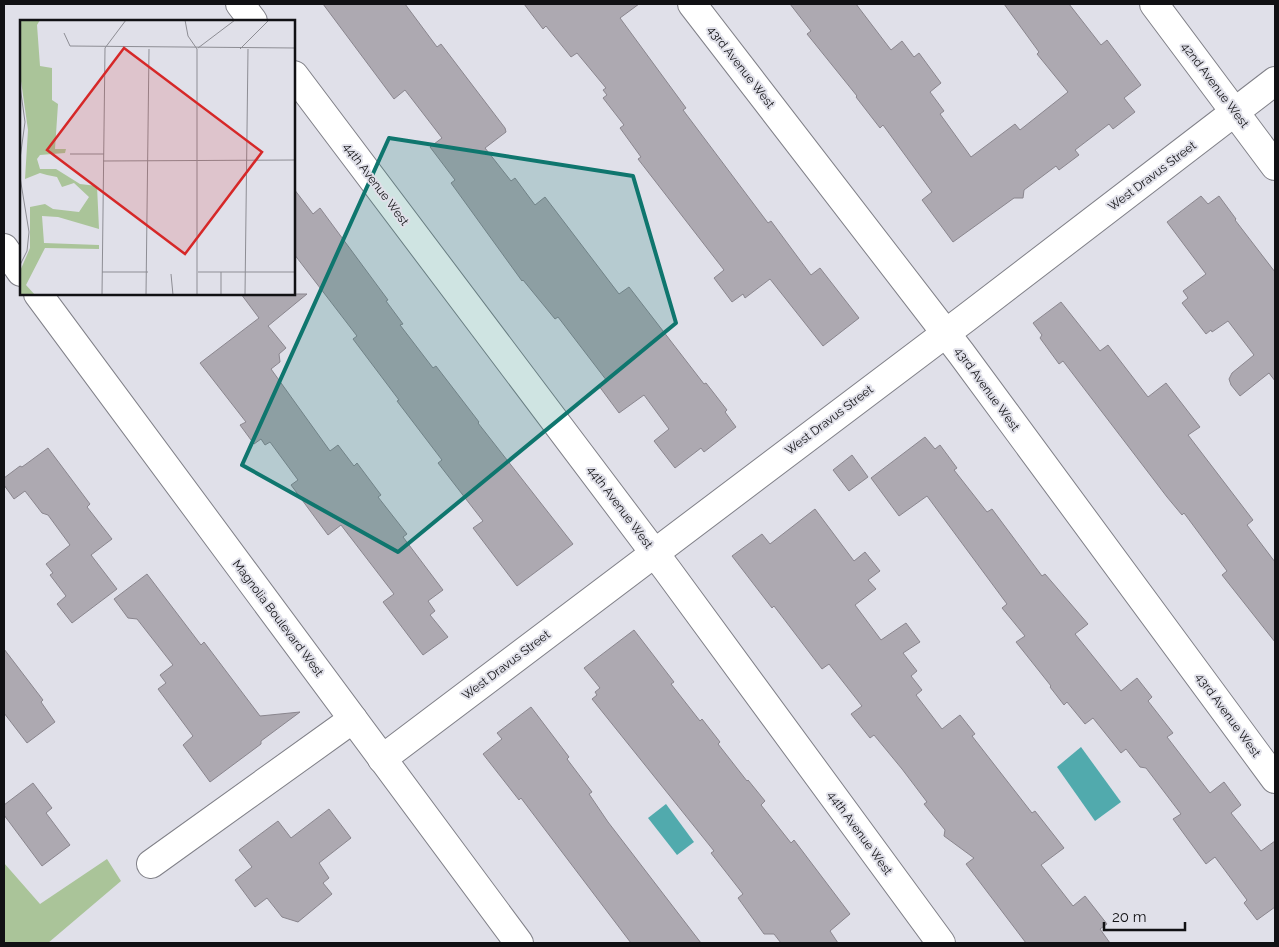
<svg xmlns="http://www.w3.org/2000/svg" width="1279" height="947" font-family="Raleway,sans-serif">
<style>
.green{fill:#aac499}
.water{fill:#51aaad}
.building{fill:#ada9b1;stroke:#8a868e}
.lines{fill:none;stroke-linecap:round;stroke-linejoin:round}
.minor-casing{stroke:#808088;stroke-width:30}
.tertiary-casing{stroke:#808088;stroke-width:30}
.minor{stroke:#fff;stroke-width:28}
.tertiary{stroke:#fff;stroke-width:28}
.marked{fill:#0f766e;fill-opacity:0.2;stroke:#0f766e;stroke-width:4;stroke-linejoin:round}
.labels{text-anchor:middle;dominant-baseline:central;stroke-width:4;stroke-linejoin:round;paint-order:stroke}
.street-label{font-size:12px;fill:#111114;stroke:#e0e0e9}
.inset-road{fill:none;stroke:#8d8d94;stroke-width:1}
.view{fill:#d62828;fill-opacity:0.15;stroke:#d62828;stroke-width:2.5}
.inset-edge{fill:none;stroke:#111114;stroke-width:2.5}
</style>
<rect width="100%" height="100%" fill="#e0e0e9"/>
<polygon class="green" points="107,859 121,881 48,943 4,943 4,863 40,904"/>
<g class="water">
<polygon points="1081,747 1121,802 1095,821 1057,767"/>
<polygon points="666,804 694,842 677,855 648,818"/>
</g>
<g class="building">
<polygon points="323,4 405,4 437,47 441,44 505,128 506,132 485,148 511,181 515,178 535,205 545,197 619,294 629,287 704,384 706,383 727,410 725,412 736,427 704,452 701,448 675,468 654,441 669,429 644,395 619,413 599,386 607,381 558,317 555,319 523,280 522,281 451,183 455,180 430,147 442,138 405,90 394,99"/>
<polygon points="524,4 639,4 620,18 686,108 683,110 768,223 771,221 811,275 820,268 859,318 823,346 770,279 745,298 743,294 732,302 714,278 724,270 638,159 641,157 620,128 624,125 603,98 607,95 603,90 606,88 577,53 571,57 546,26 543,29"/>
<polygon points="790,4 856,4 891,50 902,41 914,57 919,53 941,83 930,92 944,111 940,114 971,157 1015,124 1020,130 1068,92 1037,54 1039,52 1004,4 1069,4 1101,45 1107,40 1141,85 1124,98 1135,112 1113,129 1109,124 1075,150 1079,155 1059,170 1056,166 1024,190 1023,198 1014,198 953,242 922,200 932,192 883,125 880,128 856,97 857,96 807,34 811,31"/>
<polygon points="294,189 313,214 320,208 388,300 386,301 403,324 400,325 433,368 436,366 479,422 478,423 573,544 517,586 473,528 483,521 438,463 442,460 397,401 399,400 353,339 357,336 294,254"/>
<polygon points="1201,196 1208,204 1219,196 1236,219 1235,220 1275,272 1275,381 1269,373 1240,396 1231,385 1229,379 1232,373 1254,355 1228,321 1212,332 1211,330 1206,334 1182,303 1188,298 1183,291 1206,274 1167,222"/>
<polygon points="241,294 307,294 268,326 286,348 279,354 280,362 271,369 330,451 338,445 354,466 357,463 381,495 378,497 407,534 403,537 443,590 428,601 435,611 430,615 448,637 423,655 383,602 394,594 341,525 328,535 291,485 298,480 270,442 265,445 261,439 254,444 240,425 246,422 200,363 259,318"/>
<polygon points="1061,302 1100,351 1108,345 1148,397 1166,383 1200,427 1188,435 1253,520 1247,525 1275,562 1275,642 1222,575 1227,571 1184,513 1182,515 1167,497 1063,361 1059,364 1040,338 1042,335 1033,323"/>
<polygon points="925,437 935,449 940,445 957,468 954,470 987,512 992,509 1042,576 1045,574 1088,624 1075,634 1121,691 1137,678 1152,697 1148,701 1173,733 1167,737 1210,793 1224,782 1241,805 1231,813 1261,851 1275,841 1275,907 1257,920 1244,903 1247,900 1215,857 1206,864 1173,819 1181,814 1146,768 1140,767 1126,749 1121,753 1093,718 1085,724 1067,702 1064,705 1050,687 1051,686 1016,642 1025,636 1002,608 1007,604 927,496 899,516 871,478"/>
<polygon points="48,448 90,504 87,507 112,539 91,555 117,589 72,623 57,604 66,596 50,575 53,573 46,564 70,545 48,515 42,513 25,491 14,499 4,485 4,478 20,466 22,467"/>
<polygon points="852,455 868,477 849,491 833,470"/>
<polygon points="815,509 854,561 865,552 880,571 868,580 876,589 855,605 881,640 906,623 920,642 903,653 917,671 911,676 922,690 916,695 942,729 960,715 975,734 972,736 1032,813 1035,811 1064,848 1041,865 1073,906 1085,896 1107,924 1100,929 1110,943 1026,943 966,864 974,858 944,836 945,830 924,804 927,802 902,769 874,735 870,738 851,714 862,706 829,664 822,669 774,606 772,608 732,556 762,534 770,544"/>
<polygon points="147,574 201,645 204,642 260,716 300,712 261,741 261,744 210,782 183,745 193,736 158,689 166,683 160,675 173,665 137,619 128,618 114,599"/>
<polygon points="634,630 674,682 671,684 700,721 702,719 720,742 718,744 747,781 748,780 765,801 761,805 791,843 794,840 850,914 830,931 838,943 781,943 774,934 764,934 738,898 743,894 711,853 714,851 592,699 597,695 595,692 600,688 584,668"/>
<polygon points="4,649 43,700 41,702 55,722 27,743 4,713"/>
<polygon points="531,707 569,757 567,759 592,792 589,794 608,822 701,943 631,943 521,798 519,800 483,754 502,739 497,733"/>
<polygon points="33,783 52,808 46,813 70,845 42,866 4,815 4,805"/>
<polygon points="329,809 351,838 319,863 329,878 323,883 332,894 298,922 282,917 267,898 255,907 235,880 252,867 239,850 278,821 291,838"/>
</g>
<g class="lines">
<g class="minor-casing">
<g id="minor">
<polyline points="240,4 253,21"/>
<polyline points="692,4 961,353 1275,779"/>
<polyline points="1154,4 1275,166"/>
<polyline points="294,75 668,571 941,943"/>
<polyline points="382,759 966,318 1275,81"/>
<polyline points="151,864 353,719"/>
</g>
</g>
<g class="tertiary-casing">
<g id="tertiary">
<polyline points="4,248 21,272"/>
<polyline points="38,294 519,943"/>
</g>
</g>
<use href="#minor" class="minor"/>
<use href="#tertiary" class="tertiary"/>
</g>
<path class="marked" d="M389,138L633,176L676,323L398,552L242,465Z"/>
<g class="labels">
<g class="street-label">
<text transform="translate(741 67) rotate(52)">43rd Avenue West</text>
<text transform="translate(1215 85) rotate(53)">42nd Avenue West</text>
<text transform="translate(1152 176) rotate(-37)">West Dravus Street</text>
<text transform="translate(376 184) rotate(53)">44th Avenue West</text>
<text transform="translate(987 389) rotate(54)">43rd Avenue West</text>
<text transform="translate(829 420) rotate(-37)">West Dravus Street</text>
<text transform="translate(620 507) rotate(53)">44th Avenue West</text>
<text transform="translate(278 618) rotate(53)">Magnolia Boulevard West</text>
<text transform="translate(506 665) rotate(-37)">West Dravus Street</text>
<text transform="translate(1228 715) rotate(54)">43rd Avenue West</text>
<text transform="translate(860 833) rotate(54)">44th Avenue West</text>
</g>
</g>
<g transform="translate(20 20)">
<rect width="275" height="275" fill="#e0e0e9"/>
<path d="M0,0H20L17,5L20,46L32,48V80L38,84L35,129H46L45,133L20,135L17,139L20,149H36L60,164L77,166L79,209L38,197L22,196L24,223L79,225V229L25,228L6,265L15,275H0V251L10,228V187L25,184L33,189L59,192L69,177L54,163L42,167L37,157L27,155L20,153L5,159L8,110L0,54Z" fill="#aac499"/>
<path class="inset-road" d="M165,0L168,16L177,29V275M44,13L50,26L275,28M178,28L215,0M220,29L249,0M0,66L5,102L0,139M50,134H84M83,141L275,140M0,157L9,212L7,231L0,245M82,252H128M178,252H275M201,252V275M151,254L153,275M82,275L85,28L106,0M126,275L129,29M225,275L228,29"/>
<path class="view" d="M104,28L242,132L165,234L27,130Z"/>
<rect width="275" height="275" class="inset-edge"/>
</g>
<rect width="1279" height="947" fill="none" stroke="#111114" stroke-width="10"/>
<path d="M1104 922v8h81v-8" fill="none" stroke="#111114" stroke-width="2.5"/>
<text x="1112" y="922" font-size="15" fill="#111114" stroke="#e0e0e9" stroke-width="4" paint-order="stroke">20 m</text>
</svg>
